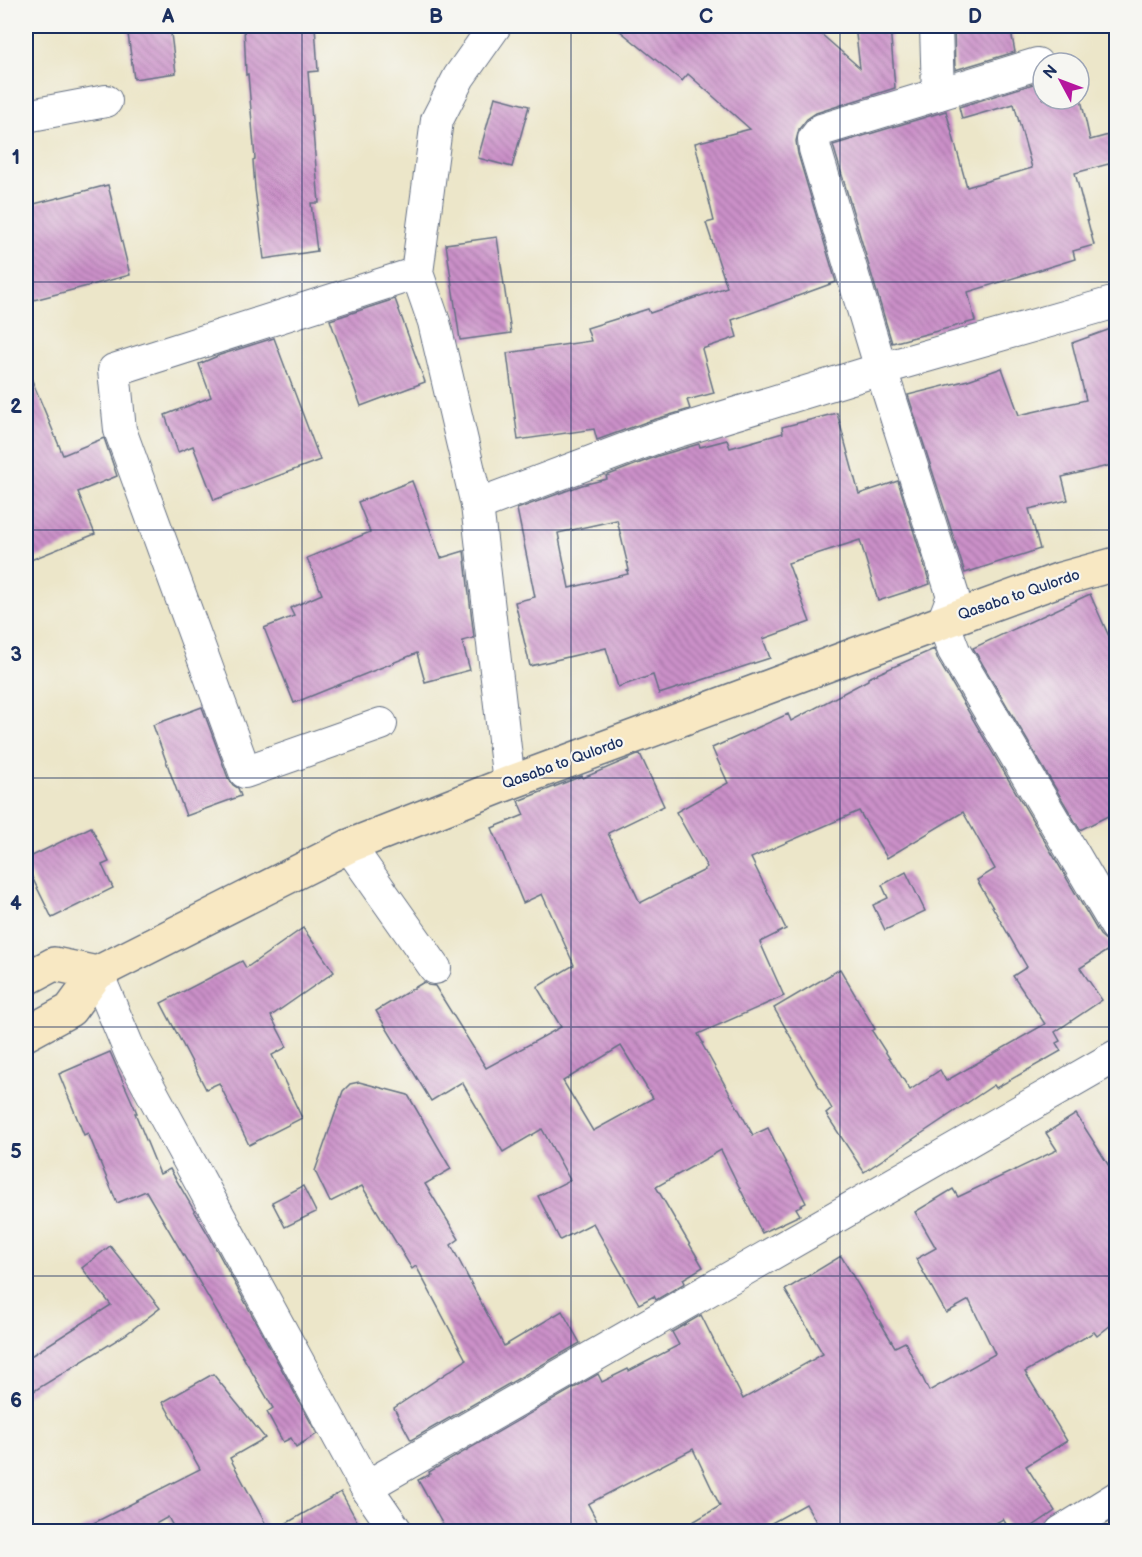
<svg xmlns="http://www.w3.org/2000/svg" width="1142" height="1557" font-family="'Balsamiq Sans',sans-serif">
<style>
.building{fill:url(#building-back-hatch);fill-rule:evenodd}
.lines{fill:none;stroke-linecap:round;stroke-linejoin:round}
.street-casing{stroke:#646f83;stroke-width:34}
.secondary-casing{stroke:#646f83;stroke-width:36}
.street{stroke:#fff;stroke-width:32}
.secondary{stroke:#f8e8c3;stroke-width:33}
.grid{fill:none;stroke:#1b2f5e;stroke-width:1.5;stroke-opacity:0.55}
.labels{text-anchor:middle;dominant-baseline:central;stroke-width:4.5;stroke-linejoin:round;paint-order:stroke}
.street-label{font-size:15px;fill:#1b2f5e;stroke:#f6f6f2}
.neatline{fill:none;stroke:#1b2f5e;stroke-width:2}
.grid-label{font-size:20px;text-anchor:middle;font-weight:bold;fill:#1b2f5e}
</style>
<defs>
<pattern id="building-back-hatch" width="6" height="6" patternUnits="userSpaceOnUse" patternTransform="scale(1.5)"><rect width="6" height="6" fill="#cb90c8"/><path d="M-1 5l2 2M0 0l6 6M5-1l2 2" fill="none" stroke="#a476a6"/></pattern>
</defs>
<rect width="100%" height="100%" fill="#f6f6f2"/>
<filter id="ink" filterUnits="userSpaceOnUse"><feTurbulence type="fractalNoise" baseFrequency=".0167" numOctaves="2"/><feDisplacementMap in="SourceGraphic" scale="12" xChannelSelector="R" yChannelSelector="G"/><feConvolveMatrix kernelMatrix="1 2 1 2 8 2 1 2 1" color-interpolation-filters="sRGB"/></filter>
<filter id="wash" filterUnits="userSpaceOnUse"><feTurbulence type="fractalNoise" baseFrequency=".008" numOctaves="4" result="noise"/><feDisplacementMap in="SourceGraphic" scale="24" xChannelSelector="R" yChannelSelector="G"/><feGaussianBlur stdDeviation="1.35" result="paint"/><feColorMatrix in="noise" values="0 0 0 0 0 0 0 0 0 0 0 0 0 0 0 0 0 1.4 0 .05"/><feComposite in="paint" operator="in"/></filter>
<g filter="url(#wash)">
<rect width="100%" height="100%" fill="#ece6c9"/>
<g id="blocks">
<g class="building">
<polygon points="127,26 170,26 176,73 134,79"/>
<polygon points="244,26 315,26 318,71 308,72 319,203 311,203 317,251 264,259 255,189 253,160 255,159 248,74 246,75"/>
<polygon points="614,26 812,26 860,68 855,26 890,26 895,88 816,113 807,119 799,129 796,141 798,154 836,282 732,320 737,337 702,349 714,393 687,400 690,409 646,422 597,440 594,429 518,440 507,353 591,341 587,328 648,309 650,313 727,287 706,223 714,221 695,143 750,129 688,74 682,81"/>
<polygon points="954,26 1010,26 1015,52 955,70"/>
<polygon points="1043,81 1043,99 1079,99 1079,90 1090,140 1116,133 1116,162 1075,173 1094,245 1073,251 1075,259 968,292 975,321 892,343 833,145 946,111 967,187 1032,168 1014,104 962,119 959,107"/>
<polygon points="495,97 529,106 512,167 478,158"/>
<polygon points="108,185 130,275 26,302 26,206"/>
<polygon points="497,237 511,333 460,340 446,244"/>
<polygon points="395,299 425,382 361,406 330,320"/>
<polygon points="1116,327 1116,464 1062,477 1068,500 1029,509 1040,549 965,573 908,395 968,380 1002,368 1019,415 1086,400 1072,343"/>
<polygon points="274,338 320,460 214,500 193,446 178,452 165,415 211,397 199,364 220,355"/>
<polygon points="26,366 63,455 104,438 117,476 78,492 95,534 26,562"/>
<path d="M837,413L859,494L898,481L930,584L878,601L860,540L788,563L810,622L763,639L770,658L659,694L653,675L618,687L606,648L530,666L515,602L535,597L517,509L582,485L607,479L606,476L658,456L699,444L700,447L727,440L730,448L783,433L782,427ZM617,520L629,570L627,571L628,574L569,588L558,533Z"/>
<polygon points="412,481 441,558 464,551 474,638 462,641 470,670 425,682 417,653 294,703 264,628 294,616 290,608 322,594 307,558 370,532 358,502"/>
<polygon points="1090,594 1116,652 1116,812 1080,830 973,648"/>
<path d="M934,649L938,660L1100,935L1107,941L1116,945L1080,968L1102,1000L1055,1032L1060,1041L1056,1043L1061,1051L996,1088L994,1085L864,1172L826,1114L832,1109L774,1008L840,969L875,1029L872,1031L910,1090L940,1070L946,1081L1045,1024L1013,976L1027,967L977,880L995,869L963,812L887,858L859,811L751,858L786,929L760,942L784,996L698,1034L703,1043L702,1044L753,1135L768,1128L806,1203L796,1208L800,1215L762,1233L721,1150L656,1187L703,1267L683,1279L685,1283L656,1300L654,1296L639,1304L593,1223L560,1240L538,1196L570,1180L542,1129L503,1152L462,1082L431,1101L376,1011L424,982L428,985L435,986L486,1068L561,1027L537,987L574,965L542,894L523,903L492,828L524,815L518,801L582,776L583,778L640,754L664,806L608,833L640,903L705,870L704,869L707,867L676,812L728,783L712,748L788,714L791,721L868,680V678ZM621,1046L653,1098L593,1131L563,1081Z"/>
<polygon points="202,707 228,778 233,785 238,788 241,796 186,816 153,725"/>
<polygon points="91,827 109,862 102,865 113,888 52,918 26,865 26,859"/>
<polygon points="906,872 925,911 885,930 873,905 888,898 882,885"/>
<polygon points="303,928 334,972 271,1016 287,1047 272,1055 302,1118 249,1145 219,1083 206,1089 161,1003 242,961 246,968"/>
<polygon points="110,1052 137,1113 135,1113 160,1174 170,1169 209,1236 317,1434 296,1447 291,1438 283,1442 267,1412 273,1408 146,1191 117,1203 88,1133 84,1135 59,1074"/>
<polygon points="359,1082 408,1095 451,1169 425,1184 459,1239 451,1245 504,1346 562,1311 580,1343 411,1440 394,1408 466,1360 416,1266 412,1269 362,1186 330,1202 315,1171 343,1091 350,1084"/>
<polygon points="1076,1114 1116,1177 1116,1321 1097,1336 1094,1332 1025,1372 1067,1441 1026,1466 1055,1511 1024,1532 1011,1532 1003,1519 980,1532 822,1532 806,1504 755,1532 676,1532 720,1506 693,1449 588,1504 603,1532 447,1532 418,1480 430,1474 429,1472 598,1374 602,1382 628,1369 629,1371 679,1345 672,1332 701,1315 743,1399 823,1354 785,1290 841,1256 895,1347 905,1342 929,1391 995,1354 969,1300 946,1313 916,1259 936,1248 915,1212 953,1189 958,1197 1057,1150 1046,1133"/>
<polygon points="303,1186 316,1212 285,1227 272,1202"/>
<polygon points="110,1246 160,1308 125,1335 26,1396 26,1359 111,1305 82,1268"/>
<polygon points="213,1374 265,1438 230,1458 270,1532 176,1532 168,1517 141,1532 76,1532 200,1469 163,1402"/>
<polygon points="341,1492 363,1532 271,1532"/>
</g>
</g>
</g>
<g filter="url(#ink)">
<use href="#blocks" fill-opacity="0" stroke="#646f83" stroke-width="1.5"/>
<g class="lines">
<g class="street-casing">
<g id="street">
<polyline points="495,26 459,77 437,120 417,273 434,322 477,505 509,783"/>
<polyline points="936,26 938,94"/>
<polyline points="1037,64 821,130 814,139 815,149 881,369 953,596 943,622 954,651 1116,926"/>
<polyline points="26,116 106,101"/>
<polyline points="477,505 652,439 881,369 1116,302"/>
<polyline points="381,724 245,772 120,430 114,370 417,273"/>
<polyline points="349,846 435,968"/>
<polyline points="97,973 131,1054 366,1487 397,1532"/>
<polyline points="366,1487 1116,1056"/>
<polyline points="1061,1532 1116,1498"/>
</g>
</g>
<g class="secondary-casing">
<g id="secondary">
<polyline points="26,979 54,964 97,973 349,846 509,783 943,622 1061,579 1116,564"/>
<polyline points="26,1034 70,1010 97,973"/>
</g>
</g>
<use href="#street" class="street"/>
<use href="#secondary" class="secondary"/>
</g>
</g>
<path class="grid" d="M302,26V1532M571,26V1532M840,26V1532M26,282H1116M26,530H1116M26,778H1116M26,1027H1116M26,1276H1116"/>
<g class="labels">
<g class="street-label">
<text transform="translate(1019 595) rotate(-19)">Qasaba to Qulordo</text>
<text transform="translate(563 763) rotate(-20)">Qasaba to Qulordo</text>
</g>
</g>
<rect width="1142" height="1557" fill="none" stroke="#f6f6f2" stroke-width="66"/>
<g transform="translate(1061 81) rotate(311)"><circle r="28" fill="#f6f6f2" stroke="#9ea6b7" stroke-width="1.5"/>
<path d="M0-4.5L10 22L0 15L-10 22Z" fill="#b5179e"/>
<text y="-9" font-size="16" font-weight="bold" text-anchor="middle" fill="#1b2f5e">N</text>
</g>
<rect x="33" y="33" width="1076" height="1491" class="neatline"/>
<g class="grid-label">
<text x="168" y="23">A</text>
<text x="436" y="23">B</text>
<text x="706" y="23">C</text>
<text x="975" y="23">D</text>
<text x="16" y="164">1</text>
<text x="16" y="413">2</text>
<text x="16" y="661">3</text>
<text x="16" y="910">4</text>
<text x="16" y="1158">5</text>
<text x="16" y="1407">6</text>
</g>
</svg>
